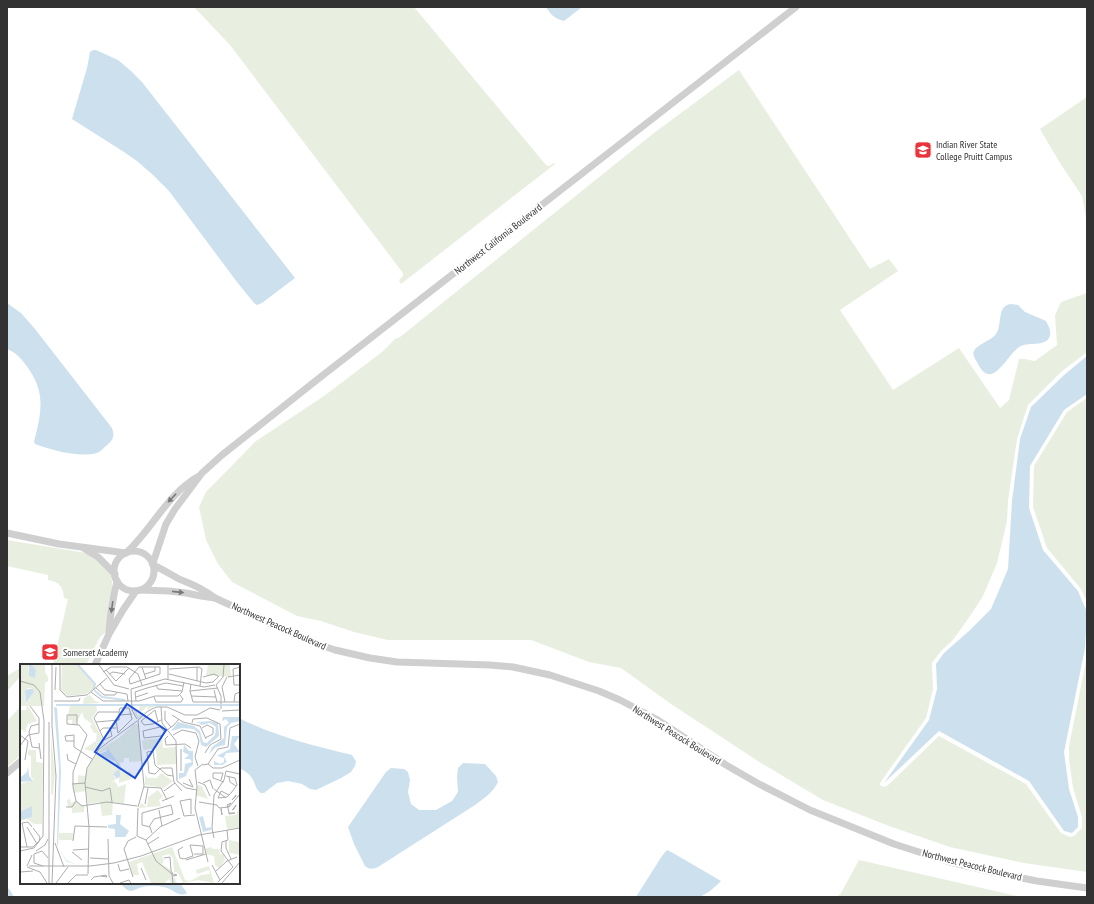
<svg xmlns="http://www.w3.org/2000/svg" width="1094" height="904" font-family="'PT Sans Narrow',sans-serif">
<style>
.green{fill:#e8efe0}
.water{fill:#cde0ee}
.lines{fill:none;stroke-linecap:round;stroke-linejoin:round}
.canal{stroke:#cde0ee;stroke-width:7}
.minor{stroke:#cfcfcf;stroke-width:7}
.oneway{fill:#797979}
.labels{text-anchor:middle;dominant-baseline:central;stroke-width:4;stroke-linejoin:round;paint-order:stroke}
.poi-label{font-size:10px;fill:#323232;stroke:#fff;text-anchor:start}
.street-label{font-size:10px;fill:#323232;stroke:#fff}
.inset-river{fill:none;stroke:#cde0ee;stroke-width:2}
.inset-road{fill:none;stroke:#adadad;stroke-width:1}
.view{fill:#1d4ed8;fill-opacity:0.15;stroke:#1d4ed8;stroke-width:2}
.inset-edge{fill:none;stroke:#323232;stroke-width:2}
</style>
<rect width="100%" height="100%" fill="#fff"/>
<g class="green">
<polygon points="194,7 414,7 546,165 549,166 554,163 555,164 401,284 399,280 403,276 403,273 230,45"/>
<path d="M739,70L870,269L889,259L898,271L840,310L893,390L959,348L1000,408L1009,400L1019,359C1024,358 1030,361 1035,361L1057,345L1055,315L1061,302L1087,293V352L1061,372L1028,405L1017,439L1008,501L1007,521L997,563L983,596L970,616L953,640L941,651L932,663L933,689L926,718L880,783V785L883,787L887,786L939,736L1026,784L1061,833L1070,837L1074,836L1082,828V817L1073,788L1069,759V746L1087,656V872L1024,863L950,847L889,826L823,800L761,763L671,704L621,668L589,662L531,640H388L354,632L321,621L297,616L232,582L218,564L206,540L199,507L206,492L256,441L324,396L382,352L395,339L400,337L654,133Z"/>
<polygon points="1087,97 1087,223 1082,196 1060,163 1040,129"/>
<polygon points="1087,398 1087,602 1081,589 1047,548 1033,507 1034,466 1067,412"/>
<path d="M7,540L86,553L95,559L110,573L112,581V598L106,632L100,637L86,665H48V663L53,664L68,599L64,598C63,587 60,582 48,580V575L7,566Z"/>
<polygon points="20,668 21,670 21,676 7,691 7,676"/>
<polygon points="21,706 21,755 7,767 7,721"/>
<polygon points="859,860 1021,897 837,897 841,893"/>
</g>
<g class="water">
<path d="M546,7H582L564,21C555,19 550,14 546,7Z"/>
<polygon points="93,50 96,50 118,60 131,71 142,82 295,278 262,303 257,305 254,303 237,282 169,191 153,175 137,161 124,152 72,119 87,68 90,52"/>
<path d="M7,303L21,313L35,329L112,428C115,437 113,440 106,446C103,448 101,451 99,452C83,459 51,450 35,444L34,442C42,411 46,392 26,365C21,358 15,352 7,349Z"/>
<path d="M1011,304L1018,305L1025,312L1046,321C1048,325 1051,330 1050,335C1048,347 1030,342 1021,346C1006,354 992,394 977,362C975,359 972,354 974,351C977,344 991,341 996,334C1003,324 996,306 1011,304Z"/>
<polygon points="1087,356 1087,394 1064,410 1030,466 1029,508 1043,550 1078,591 1087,612 1085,648 1064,752 1069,789 1078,817 1078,827 1072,833 1064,831 1029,781 939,731 884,783 929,720 937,689 936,664 944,653 969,631 991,609 1008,569 1012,501 1020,439 1031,407 1064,375"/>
<path d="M239,718C274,736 314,746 352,755L356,761L355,766L351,772L341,778L316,790L310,789L302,784L288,781L277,783L264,793H261C256,790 256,786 254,782C251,775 246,771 239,768Z"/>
<path d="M463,763L485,764L496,776L498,782C493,793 484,798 475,805L378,867C373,869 370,870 365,866L354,844L348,827L386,772L391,768L404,769L408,772L410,780L408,792L411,804L419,810H436L452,801L458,792L457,777L458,768Z"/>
<polygon points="667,850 673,853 721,881 718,884 710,891 700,897 636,897 662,856"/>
<path d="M120,883H180L187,893C180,898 174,890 167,888C158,885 148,885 139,888C136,889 133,891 130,891C126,890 123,886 120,883Z"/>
</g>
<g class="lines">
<polyline class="canal" points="7,892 10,897"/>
<g class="minor">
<polyline points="7,533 59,544 126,553"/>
<polyline points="85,549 98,557 115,574"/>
<circle cx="134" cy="571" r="20"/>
<path d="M127,552C153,528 167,494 199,476"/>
<polyline points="153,563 166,524 175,509 202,473 222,455 318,379 796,7"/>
<path d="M153,565C162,569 170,574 179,579C192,584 204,589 215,598L306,640L335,650L370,658L397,662L490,665L513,667L550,675L599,691L620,700L656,719L726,765L759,784L810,810L894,844L950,862L1001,874L1037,881L1087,888"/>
<polyline points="140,590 169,591 186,593 201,596 215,598"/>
<path d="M109,632C110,615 113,598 117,581"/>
<polyline points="95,665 109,634 123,610 136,591"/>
<polyline points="7,773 21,761"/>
</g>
</g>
<defs><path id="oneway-solid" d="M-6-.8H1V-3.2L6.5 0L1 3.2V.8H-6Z"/></defs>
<g class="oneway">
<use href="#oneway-solid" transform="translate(172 498) rotate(134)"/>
<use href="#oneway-solid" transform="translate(178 592) rotate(6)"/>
<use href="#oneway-solid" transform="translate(112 607) rotate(98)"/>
</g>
<defs>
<g id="university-square" transform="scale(0.9)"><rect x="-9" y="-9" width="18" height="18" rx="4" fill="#ea333b" stroke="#fff"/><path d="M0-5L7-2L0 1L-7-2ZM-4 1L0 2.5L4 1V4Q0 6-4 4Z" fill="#fff"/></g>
<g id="school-square" transform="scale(0.9)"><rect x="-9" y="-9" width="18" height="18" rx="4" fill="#ea333b" stroke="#fff"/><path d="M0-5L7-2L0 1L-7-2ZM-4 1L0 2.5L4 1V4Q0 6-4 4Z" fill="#fff"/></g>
</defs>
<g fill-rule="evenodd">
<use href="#university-square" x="923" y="150"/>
<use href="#school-square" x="50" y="652"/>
</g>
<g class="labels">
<g class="poi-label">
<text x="936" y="144">Indian River State<tspan x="936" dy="12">College Pruitt Campus</tspan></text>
<text x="63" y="652">Somerset Academy</text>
</g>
<g class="street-label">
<text transform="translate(498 239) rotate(-38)">Northwest California Boulevard</text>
<text transform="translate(279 626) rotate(24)">Northwest Peacock Boulevard</text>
<text transform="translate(677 735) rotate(32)">Northwest Peacock Boulevard</text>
<text transform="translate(972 865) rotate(14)">Northwest Peacock Boulevard</text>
</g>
</g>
<g transform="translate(20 664)">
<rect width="220" height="220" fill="#fff"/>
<path d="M0,1H9L8,5L16,9L12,1H25V8L28,13V17L25,19L24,42H8L17,57L8,60L5,68L0,64V46H6L7,42H0ZM9,24L13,25L14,28L6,40L5,26ZM42,1H59L76,20L75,24L66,30L47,32L41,26ZM188,1H210L211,13L186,11ZM70,31L74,36L80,39L63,40L64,34ZM50,41H76L77,47L72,54L84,79L75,88L64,85L76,77L77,69H74L70,62L72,60L64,54L62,48L56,60H52V56H47ZM137,41L127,46L128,42L121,48L118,47L120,42H114L118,52L126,47L118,55L113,45L114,41ZM114,60H118L122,97L109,98V94H104V98L100,99L102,108H111V115L99,119V100L87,83V86L79,89L98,101V106L93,110L96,115L91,119L95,117L98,123L106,120L104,140L93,138L92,151L82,152L80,138L68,140L66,127L54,129L53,119H58V111L65,112L69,100L82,84L99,74ZM31,72L35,110L33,131L31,130ZM142,74L143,84L156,83L157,100L137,101L136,84L123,86L122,76ZM8,86H16V98L23,99L22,160H14L7,155L0,157V120L14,116L11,113V92L8,91ZM141,109L153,117L144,124L125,121V111L128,114H137ZM178,121L182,122L188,135L175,131ZM138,126L143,133L139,136L141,142L119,144L121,139L127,143L128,133ZM50,135L51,139L56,137L64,142V148L52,149V143H48L47,136ZM220,142V164L207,165L205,152L216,151ZM39,169H53V176H39ZM209,176L219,178L220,191L209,189ZM152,183L165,216L170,217L181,211L190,210L189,206L177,210L176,206L189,202L194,219L178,216L163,219L158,209L154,208L153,194L149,190L142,192L144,197L142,200L152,207L157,219H151L149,215L145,219H131L122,198L117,200L119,211H113L109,198ZM191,183L193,185H199L200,190L204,191L205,196L199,204L195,201L194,192L186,190L185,185Z" fill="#e8efe0" fill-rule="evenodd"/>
<path d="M9,1H12L16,6L15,14L9,12ZM9,25H13L14,28L6,39L5,26ZM34,43L37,44L41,108L38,182L46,196L58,201L46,197L37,180L39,104ZM220,49V57L211,59L207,63L205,81L196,83L189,90L192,83L204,74V63L209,59L206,55L202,57L203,53H219ZM190,57L198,59L199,72L186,83L181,81L179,70L174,65L162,64L151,67L158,58L174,62L180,67L183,78L187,79L195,71L196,63L190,59L182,61L177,58ZM212,72H220L214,80L220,88L206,89L204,93L207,98L202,101H194V97L200,100L204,98V94L197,92L210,85ZM164,81L169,87H173V101L169,104L166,112L159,115V109H164L165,100L172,98L170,95H164L169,91L163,88ZM87,83L99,100L100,112L97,115L93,110L98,106L96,98L79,90L87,87ZM8,102L9,112L13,117L0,118V114L7,108ZM12,142V153L0,156V148ZM96,151H101L100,160L109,167L105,173H95V165L88,164V161L96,160ZM183,152L186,164L191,163V166L183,168L179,153Z" fill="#cde0ee"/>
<path class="inset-river" d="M58,1L75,20L73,25M74,26L82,33L105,36M36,41H200M202,41H220"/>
<path class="inset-road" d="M32,1V62L36,112L32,219M40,1V26L47,33L67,31L87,14M79,1L94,21L109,25M148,1V15M119,3H140V10L110,20L109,15ZM122,3L126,15M220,3L213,5L214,21H220M149,5L179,3L182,5M86,6L96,17L109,4M83,8L91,3H107L118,10L122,21M89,10L93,8L105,10M125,10L135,7V3M149,10L186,19L193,18L199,12M183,13L194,10L198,12M208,13L220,11M0,17L14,21L20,28L24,57L23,172L14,184L0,187M177,17V3M80,20L85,26L107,30L108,37M171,20L170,27L173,38H220M136,21L138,25L162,27M196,21L201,32V45M196,21L203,13L204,1M180,22L182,5M76,24L84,31H95L97,28M111,25L145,15L184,23L195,21M111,25L112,46L117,55M35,26L36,3M194,26L197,38M170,27L198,24M71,28L83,37H119L135,32H158L162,28L164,18M171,32L196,33M116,33L128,29M134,33L136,38H161L163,35L160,31M34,37H59L60,34M116,37L115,28L127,24L146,19L163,22M205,38L202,23L207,13M214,38L215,30L220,28M141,43L142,59L156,77L157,117L166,124L177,126M145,47V56L151,63M202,47L220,46M99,51L112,50M152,51L163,58L180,62L186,75M118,56L128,47L136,43H147L165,51H177L190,44L200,46M76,58L99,56V48M138,58L135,46L121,57L124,61L133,60L141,56M172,59L173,55L187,54L200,60L201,75L190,81L185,89M57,61V51H47V60L59,61L67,71L53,108V123L56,137L62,142L87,138L117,142M90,64L92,72L84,76L74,54L78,48H99L100,44H109L112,55L98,69L96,56M182,64L187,61L193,64V70L185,74M80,67L83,64H96M145,68L140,63L123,67L124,74L141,72L143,71L145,68L151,63L153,62L159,55M0,71L8,77L5,96M153,71L162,66L176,69L179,77L175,93L178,102M148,72L145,75L146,81L165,80L171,84M54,77H46L45,72L54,71V83L72,95M19,79L21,95M0,82L8,71L19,69V54L10,42M19,84L12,83L9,68L11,62L19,60M161,85V107M47,90L48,96L56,100M183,100L175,106L177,123L175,144L188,198M188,100L193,104H202L220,96M183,101L188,100L198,85L208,83L210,64L220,60M153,112L147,111L140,105L137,103L135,101L133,87L127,88L129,109L135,110L141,104H152L154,118L162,127M206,112L215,114L217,121L211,129L207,133L198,134L201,127L209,131M209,113L210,118L216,122M201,116L203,109H193V114L204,118M178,118L185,121L190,132M163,119L173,123L169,115M183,119L190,116L193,125M52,120L65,119M65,123L82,127L90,124L92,138M124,123L141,124L147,136M194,125L206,134M144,127L155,119M216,131V132L212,136ZM142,137L154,132M179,138L197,141L199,144L209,143L220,130M125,140L128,124M216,141L214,145L212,146L214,144ZM46,143H52L56,137M118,143L124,122L118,56M208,144L209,149V150L215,149H209M208,144L207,141L211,139L208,143M201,145L202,151L201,144M139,146L142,162M171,150V135L160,137L164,152L175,151M7,163L17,180M129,163L134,155L153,150L151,141L122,149V161L130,163L132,169M117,172L126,176L136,197L152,210L153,219M117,172L118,144M194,174L192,164L194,131L204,116L206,107L220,110M88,175L89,212L93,219M126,176L140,163L160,154M53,177L55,162L87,163M206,177V184L211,195M35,179L44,203M128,180L139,173M1,183H13L19,177L20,173L13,164M7,183L2,159L8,158L12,163M163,183L158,186L160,194L164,195L173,192L170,181L183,182V190H174M53,186L69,185M16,187L25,181L28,175M52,188L62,196M70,194L88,195M144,194L150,193L151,207L154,212L157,211L154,210M166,196L186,190M98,200L100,207L109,205M192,201L200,216M7,202L12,191M9,202H70L94,199L121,192L179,171L220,164M23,202L14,199V190L22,187L28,194M7,203L20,208L27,219M121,204L126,216M196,207L207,197L217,193M0,208L13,207M68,210L69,163L65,119L67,104L79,85L117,57M113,213L104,185L108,177L116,173M71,216L74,213L80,212H82L86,211L87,213L81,212M198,218L213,203L201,187L202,178L208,176L207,166M29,219V58M36,219L48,203M48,219L56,211H68M100,219L109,216L111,219M202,219L220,198"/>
<path class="view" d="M107,40L146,66L115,114L75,88Z"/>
<rect width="220" height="220" class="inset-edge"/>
</g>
<rect width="1094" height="904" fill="none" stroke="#323232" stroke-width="16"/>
</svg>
